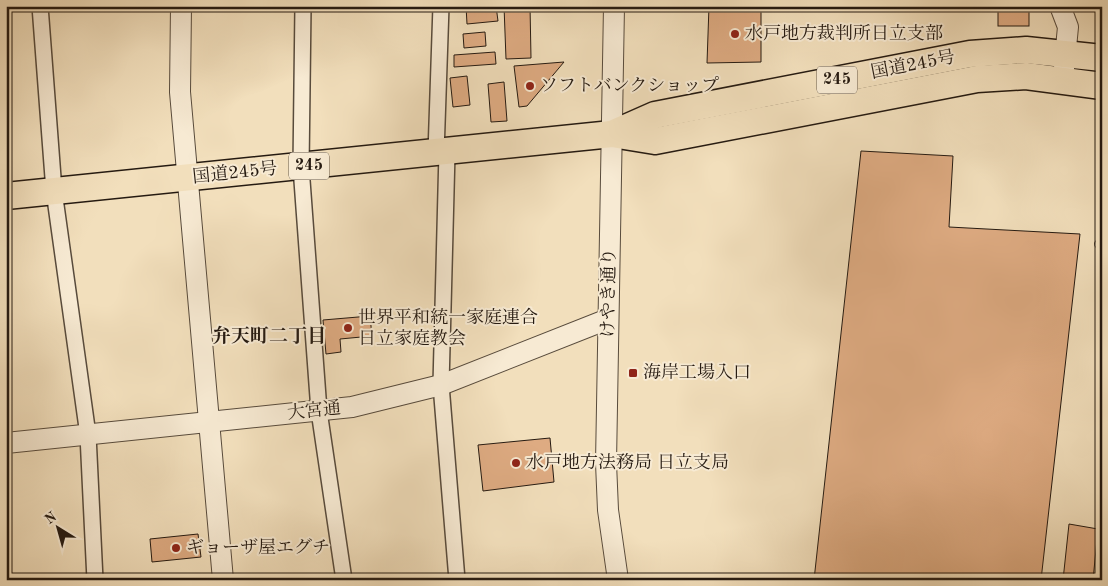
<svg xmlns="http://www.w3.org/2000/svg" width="1108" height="586" font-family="'Old Standard TT','Noto Serif JP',serif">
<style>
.building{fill:#deab82;stroke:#251a11}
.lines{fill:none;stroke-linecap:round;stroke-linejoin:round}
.service-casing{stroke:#584b3c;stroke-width:10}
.minor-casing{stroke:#584b3c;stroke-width:18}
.tertiary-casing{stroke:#584b3c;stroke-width:22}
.trunk-casing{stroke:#251a11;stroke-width:29}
.service{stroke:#f7ead3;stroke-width:8}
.minor{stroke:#f7ead3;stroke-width:15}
.tertiary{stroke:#f7ead3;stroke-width:20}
.trunk{stroke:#f2dfbc;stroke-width:26}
.poi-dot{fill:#8f2418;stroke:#f7ead3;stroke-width:2}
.labels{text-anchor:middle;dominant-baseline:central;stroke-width:4;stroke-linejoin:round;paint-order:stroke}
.shield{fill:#f7ead3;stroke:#64584b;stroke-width:1}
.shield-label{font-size:16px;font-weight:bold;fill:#251a11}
.poi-label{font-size:18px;fill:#251a11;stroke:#f7ead3;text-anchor:start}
.street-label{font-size:18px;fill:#251a11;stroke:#f7ead3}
.neighbourhood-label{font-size:19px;font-weight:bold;fill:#251a11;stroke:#f7ead3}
</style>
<rect width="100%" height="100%" fill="#f2dfbc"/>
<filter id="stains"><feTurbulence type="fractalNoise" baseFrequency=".004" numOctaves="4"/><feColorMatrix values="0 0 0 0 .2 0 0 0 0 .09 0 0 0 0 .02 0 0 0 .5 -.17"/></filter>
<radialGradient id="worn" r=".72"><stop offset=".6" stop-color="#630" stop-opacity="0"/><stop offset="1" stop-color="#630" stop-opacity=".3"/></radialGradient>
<g class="building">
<polygon points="466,6 496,6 498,21 467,24"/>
<polygon points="504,6 530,6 531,58 506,59"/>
<polygon points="709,6 761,6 761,62 707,63"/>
<rect x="998" y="6" width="31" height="20"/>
<polygon points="485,32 486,46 464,48 463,34"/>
<polygon points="495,52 496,64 454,67 454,55"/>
<polygon points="564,62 527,106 519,107 514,66"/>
<polygon points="467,76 470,105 453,107 450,78"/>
<polygon points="504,82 507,121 491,122 488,84"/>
<polygon points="861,151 953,156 949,227 1080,234 1041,580 814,580"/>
<polygon points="370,316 372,336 340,339 341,352 326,354 323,320"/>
<polygon points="550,438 554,482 483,491 478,445"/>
<polygon points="1069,524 1098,529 1093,580 1063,580"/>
<polygon points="198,534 201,557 152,562 150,539"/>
</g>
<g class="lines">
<g class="service-casing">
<polyline id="service" points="1099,244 1102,245"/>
</g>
<g class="minor-casing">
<g id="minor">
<polyline points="40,6 54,191 88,435 95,580"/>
<polyline points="303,6 301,167 319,411 344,580"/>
<polyline points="447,152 441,385 457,580"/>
<polyline points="436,153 441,6"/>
</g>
</g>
<g class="tertiary-casing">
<g id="tertiary">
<polyline points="181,6 180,92 223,580"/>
<polyline points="614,6 606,463 608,510 618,580"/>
<polyline points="1060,6 1068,27 1064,68"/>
<polyline points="6,443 352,407 441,385 608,319"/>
</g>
</g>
<g class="trunk-casing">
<g id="trunk">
<polyline points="612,134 655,115 970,54 1026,50 1102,58"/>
<polyline points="6,196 612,134 655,141 977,79 1026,76 1102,86"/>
</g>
</g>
<use href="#service" class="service"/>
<use href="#minor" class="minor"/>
<use href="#tertiary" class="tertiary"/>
<use href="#trunk" class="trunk"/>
</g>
<g class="poi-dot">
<circle cx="735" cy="34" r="5"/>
<circle cx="530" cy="86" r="5"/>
<circle cx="348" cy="328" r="5"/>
<rect x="628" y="368" width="10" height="10" rx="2.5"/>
<circle cx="516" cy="463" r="5"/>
<circle cx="176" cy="548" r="5"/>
</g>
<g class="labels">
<g class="shield">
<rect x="817" y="66.5" width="40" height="27" rx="4"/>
<rect x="289" y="152.5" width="40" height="27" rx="4"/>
</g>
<g class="shield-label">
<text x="837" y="80">245</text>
<text x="309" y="166">245</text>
</g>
<g class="poi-label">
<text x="745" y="34">水戸地方裁判所日立支部</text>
<text x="540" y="86">ソフトバンクショップ</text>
<text x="358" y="318">世界平和統一家庭連合<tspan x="358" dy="21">日立家庭教会</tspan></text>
<text x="643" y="373">海岸工場入口</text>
<text x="526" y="463">水戸地方法務局 日立支局</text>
<text x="186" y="548">ギョーザ屋エグチ</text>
</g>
<g class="street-label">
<text transform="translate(913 65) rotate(-11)">国道245号</text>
<text transform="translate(235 173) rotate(-6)">国道245号</text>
<text transform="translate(609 293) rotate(-89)">けやき通り</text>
<text transform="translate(314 411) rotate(-6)">大宮通</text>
</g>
<g class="neighbourhood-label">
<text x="269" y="337">弁天町二丁目</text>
</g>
</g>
<rect width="1108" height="586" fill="none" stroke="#f2dfbc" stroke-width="25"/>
<rect x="8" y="8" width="1093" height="571" fill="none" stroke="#251a11" stroke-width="2.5"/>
<rect x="12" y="12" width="1083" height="561" fill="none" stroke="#251a11"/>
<g transform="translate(58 528) rotate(323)" stroke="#f7ead3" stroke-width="4" paint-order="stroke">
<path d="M0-4L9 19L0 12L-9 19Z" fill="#251a11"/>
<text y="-8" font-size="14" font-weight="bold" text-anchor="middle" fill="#251a11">N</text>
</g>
<rect width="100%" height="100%" filter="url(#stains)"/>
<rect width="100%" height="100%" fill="url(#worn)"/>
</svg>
